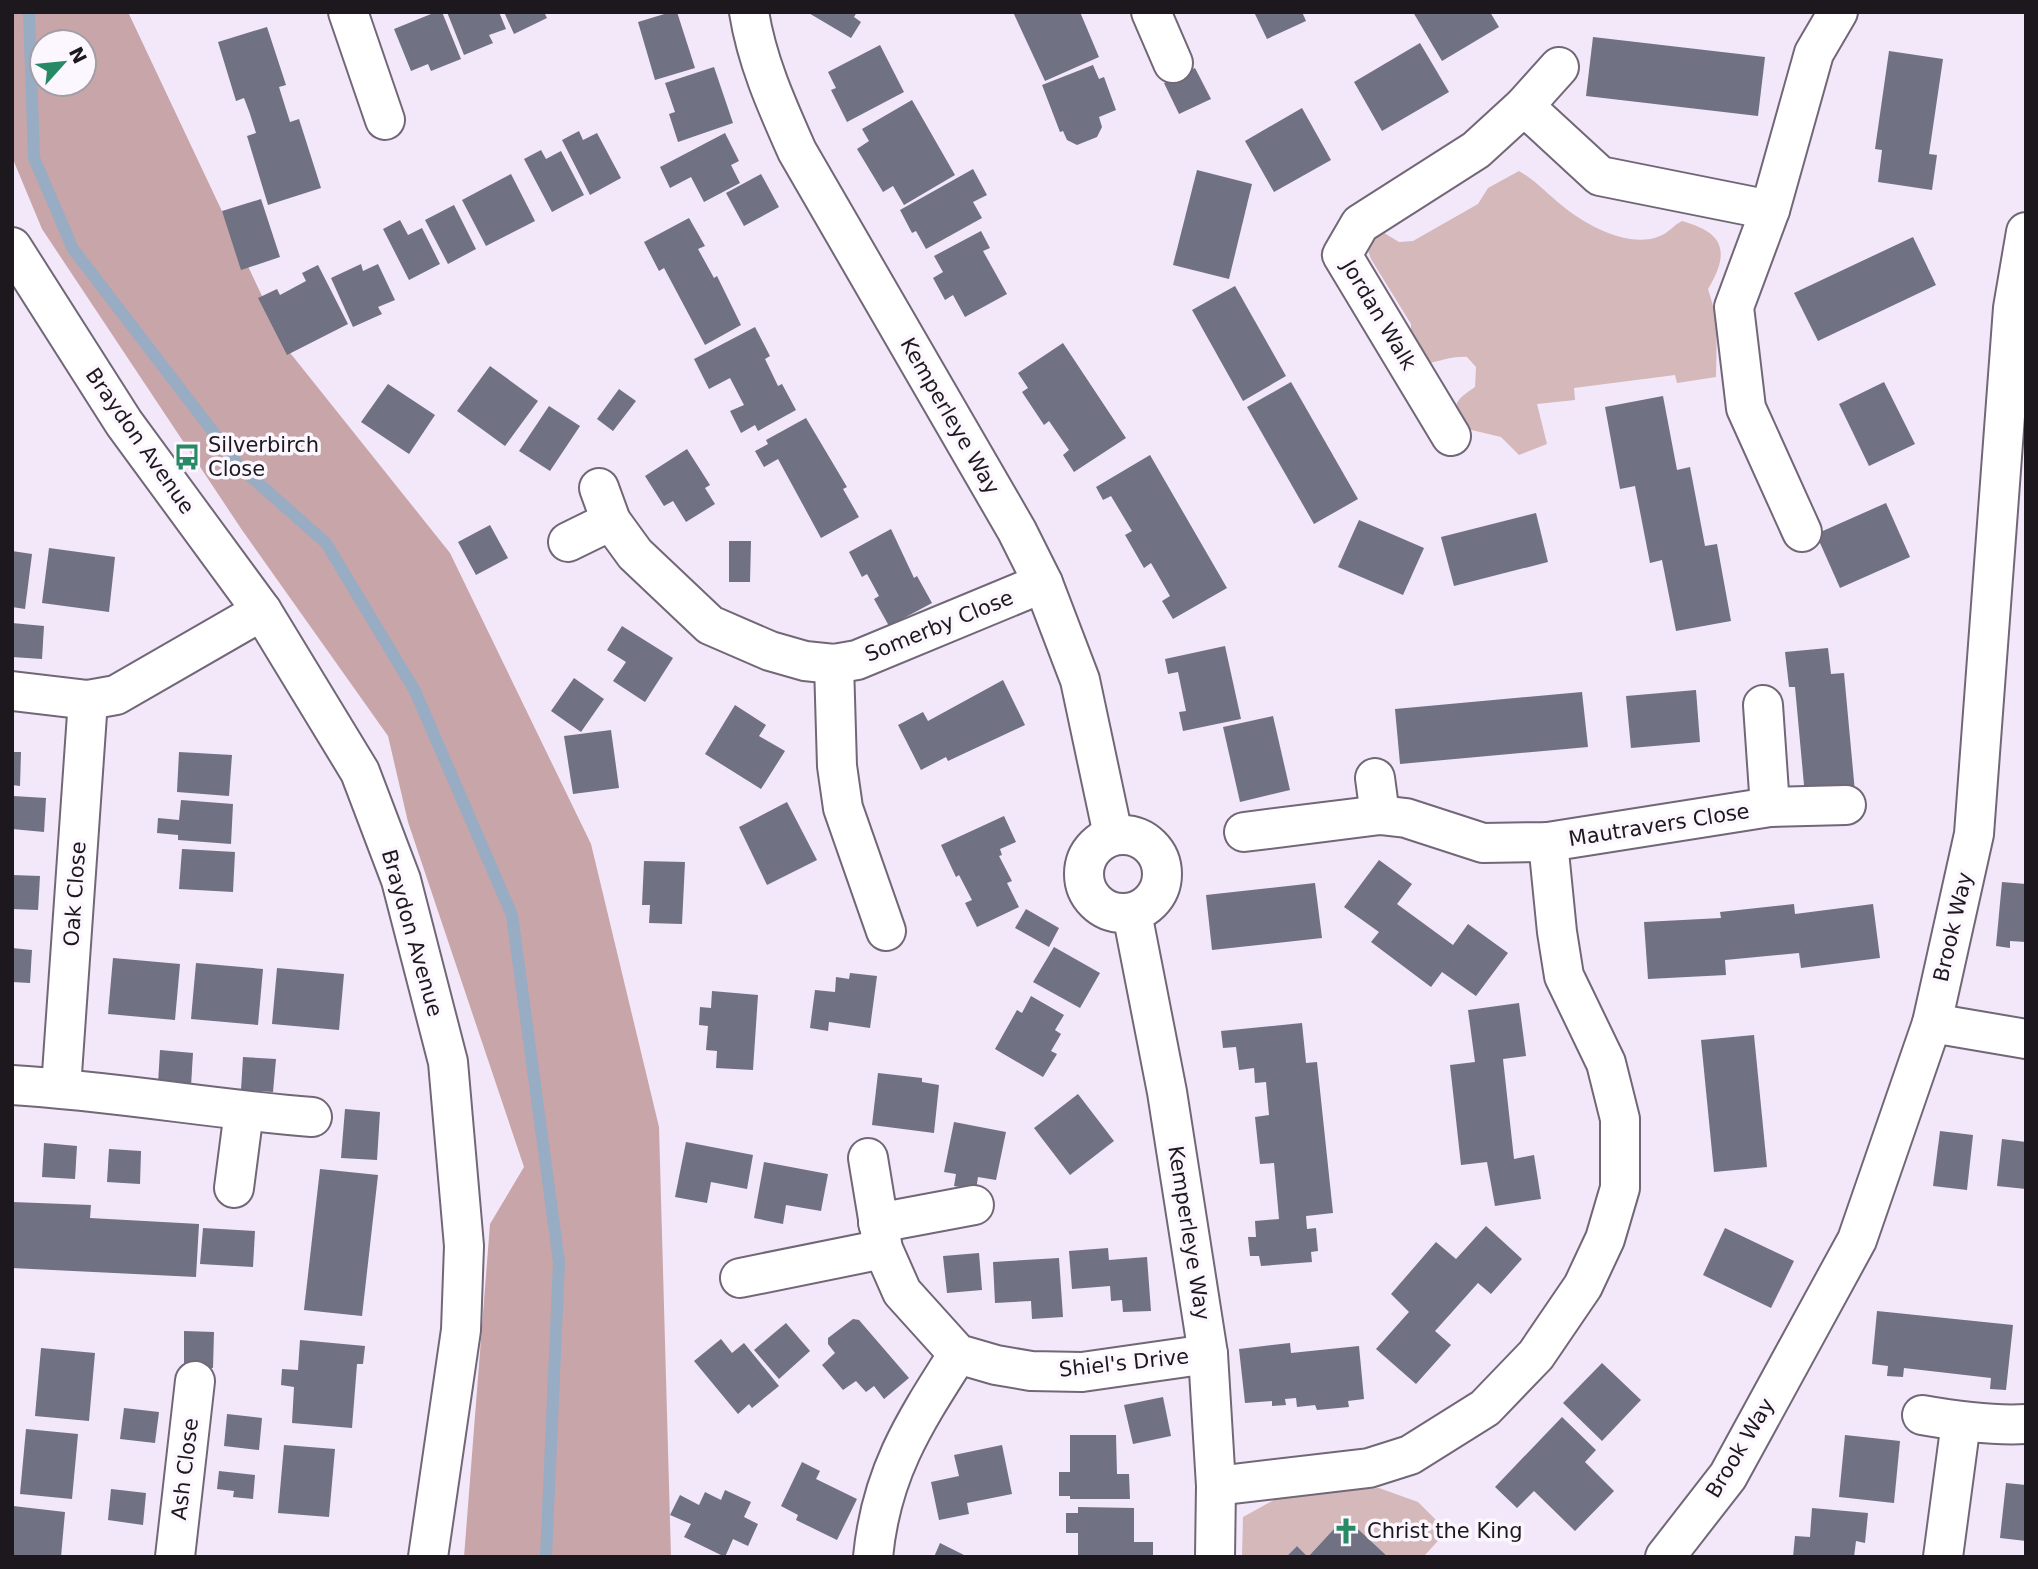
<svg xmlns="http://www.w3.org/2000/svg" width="2038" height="1569" font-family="'DejaVu Sans',sans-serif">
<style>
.green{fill:#d4b8ba}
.forest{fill:#c8a5a8;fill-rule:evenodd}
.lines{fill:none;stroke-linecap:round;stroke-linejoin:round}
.stream{stroke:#98acc4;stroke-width:12}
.building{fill:#707183}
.street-casing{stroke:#716777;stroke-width:42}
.secondary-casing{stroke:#716777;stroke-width:42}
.street{stroke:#fff;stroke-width:38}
.secondary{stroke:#fff;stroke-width:38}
.labels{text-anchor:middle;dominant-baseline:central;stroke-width:7;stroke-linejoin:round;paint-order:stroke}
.street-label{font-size:21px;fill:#1c181e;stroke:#fcf7ff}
.poi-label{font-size:21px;fill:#1c181e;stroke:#fcf7ff;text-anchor:start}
</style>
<rect width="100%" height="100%" fill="#f3e7fa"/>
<g class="green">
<path d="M1519,171C1538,182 1548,195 1565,208C1588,226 1630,249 1660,236C1668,233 1674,225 1682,221C1725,233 1730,252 1708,289L1717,319L1716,377L1677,383L1675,375L1574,388L1575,400L1537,404L1547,444L1519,455L1501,437L1459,427C1453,402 1455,401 1475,387L1476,367L1467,357C1452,356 1441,361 1426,364L1411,337V324L1371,259L1366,245L1381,231L1399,242L1413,241L1478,204L1488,188Z"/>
<polygon points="1379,1488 1418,1502 1447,1531 1425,1555 1427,1557 1388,1557 1345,1517 1308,1557 1297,1546 1286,1557 1242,1557 1243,1517 1283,1495"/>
</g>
<path class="forest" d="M12,12H128L287,349L450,553L591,844L659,1127L671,1557H464L490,1224L524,1167L408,822L388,736L242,530L42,229L12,157ZM42,42H84V84H42Z"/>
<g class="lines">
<polyline class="stream" points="29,12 34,158 73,249 240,467 326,543 415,691 512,915 559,1262 546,1557"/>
</g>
<g class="building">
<polygon points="436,12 442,12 461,59 431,71 428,64 411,71 394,29"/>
<polygon points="447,12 499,12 506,29 489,35 493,43 464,55"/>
<polygon points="504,12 544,12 547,18 514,34"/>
<polygon points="671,12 677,12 695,68 655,80 638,22"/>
<polygon points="807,12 857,12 854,17 861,22 851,38"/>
<polygon points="1013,12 1080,12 1099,57 1045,81"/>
<polygon points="1254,12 1302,12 1306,21 1267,39"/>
<polygon points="1413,12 1490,12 1499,27 1442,61"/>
<polygon points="267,27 286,85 279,87 284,103 290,122 299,119 321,188 268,205 247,136 256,133 250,114 244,98 236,101 218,42"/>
<polygon points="1593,37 1765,57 1758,116 1586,96"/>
<polygon points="1420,43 1449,92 1382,131 1354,82"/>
<polygon points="880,45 904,92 847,122 831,90 836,88 828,72"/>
<polygon points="1889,51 1943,59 1929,154 1937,155 1932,190 1878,182 1882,150 1875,149"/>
<polygon points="1093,65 1099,79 1104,77 1116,110 1099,117 1102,127 1097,137 1077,145 1067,140 1063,131 1060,132 1042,85"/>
<polygon points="714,67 733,123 678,142 669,114 675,112 665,83"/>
<polygon points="1195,68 1211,99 1179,114 1164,83"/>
<polygon points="912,100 955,175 904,205 893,186 883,192 857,149 869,141 862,129"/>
<polygon points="1302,108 1331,160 1274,192 1245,141"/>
<polygon points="579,131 583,140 597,133 621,178 590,195 562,140"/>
<polygon points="725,133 739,161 731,165 740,183 704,202 691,177 670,188 660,167"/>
<polygon points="541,150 546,159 561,151 584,195 552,212 524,159"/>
<polygon points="973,169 987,195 973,202 982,218 926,249 916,231 912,233 900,210"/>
<polygon points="1197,170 1252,184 1229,279 1173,265"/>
<polygon points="511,174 535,221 486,246 462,200"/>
<polygon points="761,174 779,207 744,226 726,193"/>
<polygon points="261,199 280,257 241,270 222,211"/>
<polygon points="454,205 476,249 448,264 425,220"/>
<polygon points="689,218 705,246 698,249 714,278 717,276 741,325 705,345 664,268 659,271 644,242"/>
<polygon points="400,220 408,235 422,228 440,264 409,280 383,229"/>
<polygon points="981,231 990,248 983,251 1007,294 965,317 953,295 945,300 933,278 943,272 934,256"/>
<polygon points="1913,237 1936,285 1818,341 1794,293"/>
<polygon points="361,264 363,271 378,264 395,300 378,307 382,314 353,327 331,278"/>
<polygon points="318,265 348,324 287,355 258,298 277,289 280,295 306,281 302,273"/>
<polygon points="1235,286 1286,376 1243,401 1192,310"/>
<polygon points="755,327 770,356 765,359 778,386 782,384 796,410 758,431 755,425 741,433 730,411 744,405 730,378 709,389 694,359"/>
<polygon points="1063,343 1126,438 1074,472 1063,455 1069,450 1049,421 1044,425 1022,392 1028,388 1018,373"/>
<polygon points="490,366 538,401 505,446 457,411"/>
<polygon points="1291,382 1358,499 1314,524 1247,407"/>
<polygon points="1884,382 1915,444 1869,466 1839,404"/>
<polygon points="388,384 435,415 409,454 361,422"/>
<polygon points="619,389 636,401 613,431 597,419"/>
<polygon points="1663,396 1677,470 1690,467 1705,546 1717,544 1731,621 1676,631 1662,560 1650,563 1635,486 1620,489 1605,407"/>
<polygon points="549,406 580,426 550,471 519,451"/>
<polygon points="806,418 847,487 843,489 859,517 821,538 778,459 764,467 755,451 768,444 766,440"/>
<polygon points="687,449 710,485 705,488 715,504 686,522 673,501 664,506 645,476"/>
<polygon points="1150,455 1227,588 1173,619 1162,601 1170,596 1151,563 1144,568 1125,535 1132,531 1111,496 1103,500 1096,487"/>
<polygon points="1886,503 1910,557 1840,588 1816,534"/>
<polygon points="1536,513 1548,562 1454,586 1441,537"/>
<polygon points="1359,520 1424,548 1403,595 1338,567"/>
<polygon points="490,525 508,558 476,575 458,542"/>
<polygon points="891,529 914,578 917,576 932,603 889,626 874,599 879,596 867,574 862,577 849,552"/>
<polygon points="729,541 751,541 750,582 729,582"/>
<polygon points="49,548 115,557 109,612 42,603"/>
<polygon points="12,551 32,554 25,609 12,607"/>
<polygon points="12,623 44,626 42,659 12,657"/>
<polygon points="622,626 673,658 645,702 613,681 626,662 607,650"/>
<polygon points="1225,646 1241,719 1183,731 1179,712 1186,711 1178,672 1168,674 1165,659"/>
<polygon points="1828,648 1831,674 1844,673 1855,792 1805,796 1795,687 1789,687 1785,652"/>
<polygon points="574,678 604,699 581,732 551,711"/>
<polygon points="1003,680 1025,725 948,761 946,757 921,770 898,725 923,712 928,721"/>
<polygon points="1696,690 1700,742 1631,748 1626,696"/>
<polygon points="1582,692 1588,747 1400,764 1395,709"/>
<polygon points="735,705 766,725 759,736 785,751 761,789 705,754"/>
<polygon points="1273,716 1290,790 1240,802 1223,727"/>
<polygon points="611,730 619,788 573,794 564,736"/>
<polygon points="12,752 21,752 20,786 12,785"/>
<polygon points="179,752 232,755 229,796 177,792"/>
<polygon points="13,796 46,798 44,832 12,829"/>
<polygon points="181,800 233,804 231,844 178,840 178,835 157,833 158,818 179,820"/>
<polygon points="787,802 817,860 767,885 739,827"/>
<polygon points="1004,816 1016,842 1000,849 1002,855 999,856 1012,881 1007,883 1019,907 977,927 965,903 972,900 959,875 956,877 941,845"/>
<polygon points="182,849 235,852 233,892 179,889"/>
<polygon points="1379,860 1412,884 1397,904 1453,945 1468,924 1508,953 1476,996 1442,972 1431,987 1371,942 1379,932 1344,907"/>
<polygon points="644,861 685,862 682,924 649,923 650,905 642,905"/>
<polygon points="12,875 40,876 38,910 12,909"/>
<polygon points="2002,882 2026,884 2026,942 2010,941 2010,948 1996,946"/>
<polygon points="1315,883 1322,938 1212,950 1206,895"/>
<polygon points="1794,904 1795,914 1873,904 1880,958 1801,968 1799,953 1725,960 1726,975 1648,979 1644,922 1721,918 1720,912"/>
<polygon points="1026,909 1059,928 1049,947 1015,928"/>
<polygon points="1054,947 1100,973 1080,1008 1033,982"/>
<polygon points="12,948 32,950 30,983 12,982"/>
<polygon points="113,958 180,964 175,1020 108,1014"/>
<polygon points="196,963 263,969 258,1025 191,1019"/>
<polygon points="277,968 344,974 339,1030 272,1024"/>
<polygon points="850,973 877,976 870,1028 829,1022 828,1031 810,1028 815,990 835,992 836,977 849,979"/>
<polygon points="712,991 758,995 753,1070 716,1068 717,1051 706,1050 708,1026 699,1025 700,1007 711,1008"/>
<polygon points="1031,996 1064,1015 1055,1030 1061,1034 1051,1051 1057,1054 1043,1077 995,1049 1017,1010 1022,1013"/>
<polygon points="1519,1003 1526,1056 1503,1059 1514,1159 1534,1155 1541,1199 1495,1206 1487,1162 1461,1165 1450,1065 1475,1062 1468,1010"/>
<polygon points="1302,1023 1306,1063 1317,1062 1333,1213 1306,1216 1307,1229 1316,1228 1318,1251 1311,1252 1312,1262 1261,1266 1259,1256 1250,1256 1248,1237 1256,1237 1255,1221 1279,1219 1274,1163 1260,1164 1255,1117 1269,1115 1266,1082 1255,1083 1254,1068 1239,1070 1236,1047 1223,1048 1221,1031"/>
<polygon points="1754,1035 1767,1167 1714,1172 1701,1040"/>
<polygon points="160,1050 193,1053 191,1086 158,1084"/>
<polygon points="243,1057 276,1059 273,1092 241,1090"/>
<polygon points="878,1073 922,1078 922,1082 939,1085 934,1133 872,1125"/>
<polygon points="1078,1094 1114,1141 1070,1175 1034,1128"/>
<polygon points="345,1109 380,1112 377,1160 341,1158"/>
<polygon points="954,1122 1006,1132 996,1180 978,1177 976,1190 954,1186 956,1174 944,1172"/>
<polygon points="1940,1131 1973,1135 1967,1190 1933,1186"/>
<polygon points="2002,1139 2026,1142 2026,1189 1997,1186"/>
<polygon points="686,1142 753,1155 747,1189 711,1182 707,1203 675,1197"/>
<polygon points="44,1143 77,1146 75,1179 42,1177"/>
<polygon points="109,1149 141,1151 140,1184 107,1182"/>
<polygon points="764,1162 828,1174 821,1211 786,1205 783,1224 754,1218"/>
<polygon points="320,1169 378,1175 362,1316 304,1310"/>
<polygon points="12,1202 91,1205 90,1218 199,1224 196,1277 12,1268"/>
<polygon points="1486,1226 1522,1259 1491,1294 1478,1283 1435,1331 1451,1345 1416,1384 1376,1349 1409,1312 1391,1294 1436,1242 1456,1259"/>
<polygon points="203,1228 255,1231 253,1267 200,1264"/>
<polygon points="1725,1228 1794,1261 1771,1308 1703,1275"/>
<polygon points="1108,1248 1109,1260 1147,1257 1151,1311 1123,1312 1122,1300 1111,1301 1110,1286 1072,1289 1069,1251"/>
<polygon points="979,1253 982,1290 947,1293 943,1256"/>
<polygon points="1059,1258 1063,1317 1032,1319 1031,1301 995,1303 993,1262"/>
<polygon points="1877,1311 2013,1325 2006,1390 1990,1389 1991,1378 1904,1368 1903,1377 1887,1376 1888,1366 1872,1364"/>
<polygon points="853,1319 859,1320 909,1378 884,1399 874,1386 866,1392 856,1381 843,1390 822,1365 835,1353 828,1344 828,1338"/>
<polygon points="786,1323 810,1351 779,1379 754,1350"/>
<polygon points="184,1331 214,1332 213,1368 184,1367"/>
<polygon points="721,1339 732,1353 744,1343 779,1386 752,1408 749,1404 738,1414 694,1361"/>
<polygon points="300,1340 365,1346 363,1364 357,1364 352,1428 292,1423 294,1387 281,1385 282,1369 298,1370"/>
<polygon points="1290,1343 1291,1353 1359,1346 1364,1399 1348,1401 1349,1407 1317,1410 1315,1405 1297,1407 1296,1398 1285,1399 1286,1405 1272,1406 1272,1401 1245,1403 1239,1349"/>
<polygon points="41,1348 95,1353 89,1421 35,1416"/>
<polygon points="1602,1363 1641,1400 1602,1441 1563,1403"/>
<polygon points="1163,1397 1171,1436 1133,1444 1124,1405"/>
<polygon points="124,1408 159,1412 155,1443 120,1439"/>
<polygon points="227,1414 262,1418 259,1450 224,1446"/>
<polygon points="1562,1417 1596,1450 1585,1462 1614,1491 1575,1531 1534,1491 1517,1508 1495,1487"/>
<polygon points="26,1429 78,1434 72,1499 20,1494"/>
<polygon points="1070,1435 1116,1435 1117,1474 1129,1474 1130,1499 1070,1499 1070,1496 1059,1496 1059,1472 1070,1472"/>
<polygon points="1845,1435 1900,1441 1894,1503 1839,1497"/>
<polygon points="284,1445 335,1449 329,1517 278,1513"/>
<polygon points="1002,1445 1012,1494 967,1503 969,1514 939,1520 931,1482 959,1476 954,1455"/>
<polygon points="802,1462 820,1471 816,1479 857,1499 837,1540 796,1520 798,1515 781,1506"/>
<polygon points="219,1471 255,1475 253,1499 233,1497 234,1491 217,1489"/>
<polygon points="2006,1483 2026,1485 2026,1541 2000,1538"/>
<polygon points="111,1489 146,1493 143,1525 108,1520"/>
<polygon points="725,1490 751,1502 744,1517 758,1524 748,1546 733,1539 725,1557 684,1537 691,1524 670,1515 680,1495 699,1505 705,1492 721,1500"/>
<polygon points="13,1506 65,1512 61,1557 12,1557"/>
<polygon points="1078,1507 1134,1508 1134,1542 1153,1542 1153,1557 1078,1557 1078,1533 1066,1533 1066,1513 1078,1513"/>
<polygon points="1812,1508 1868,1513 1865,1543 1856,1541 1854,1557 1793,1557 1795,1536 1810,1537"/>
<polygon points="1345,1517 1388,1557 1286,1557 1297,1546 1308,1557"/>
<polygon points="940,1543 968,1557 934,1557"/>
</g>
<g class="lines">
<g class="street-casing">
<g id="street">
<polyline points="348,12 385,120"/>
<path d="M749,12C757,62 777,106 797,151L1017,531L1043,583L1080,680L1113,835"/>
<polyline points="1151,12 1173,63"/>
<polyline points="1524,106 1600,176 1770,210"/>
<polyline points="12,247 124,423 262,611 360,772 401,880 448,1062 464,1246 461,1330 428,1557"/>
<polyline points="1451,436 1342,255 1360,224 1476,150 1524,106 1559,67"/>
<polyline points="599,488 611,521 635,554 710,625 770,651 805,661 834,664 857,660 1043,583"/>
<polyline points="1802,532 1746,408 1734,307 1770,210 1814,53 1838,12"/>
<polyline points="568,542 611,521"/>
<polyline points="834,664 837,766 843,808 886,931"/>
<polyline points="12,691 88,700 116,695 262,611"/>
<polyline points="1763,705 1770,807"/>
<polyline points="1375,778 1380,815"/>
<polyline points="1244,832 1380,815 1406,818 1483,843 1548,842 1770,807 1846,805"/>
<circle cx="1123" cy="874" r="39"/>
<polyline points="1132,913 1167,1092 1208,1354 1216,1486 1215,1557"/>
<polyline points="1932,1023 2026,1039"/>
<path d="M12,1085C113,1091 212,1109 312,1117"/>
<polyline points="61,1088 88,700"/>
<polyline points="868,1158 883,1249 902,1292 958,1354 996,1365 1031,1371 1082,1372 1208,1354"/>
<polyline points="234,1188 244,1111"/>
<polyline points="878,1223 974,1205"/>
<polyline points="740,1278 883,1249"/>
<path d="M1922,1415C1956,1421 1991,1426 2026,1424"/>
<polyline points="1216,1486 1369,1468 1410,1455 1485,1408 1536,1355 1583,1286 1605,1239 1620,1188 1620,1119 1606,1063 1564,976 1557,932 1548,842"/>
<polyline points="175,1557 195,1381"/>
<path d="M873,1557C881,1473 914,1423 958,1354"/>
<polyline points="1943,1557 1961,1422"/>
</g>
</g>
<g class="secondary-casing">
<polyline id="secondary" points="1665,1557 1728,1476 1857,1240 1932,1023 1974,834 2013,308 2026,232"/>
</g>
<use href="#street" class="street"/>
<use href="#secondary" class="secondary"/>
</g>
<defs>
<g id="bus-bare" transform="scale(2.1)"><path d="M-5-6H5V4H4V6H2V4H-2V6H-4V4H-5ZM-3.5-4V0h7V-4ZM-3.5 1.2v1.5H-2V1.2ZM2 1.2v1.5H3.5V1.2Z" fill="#288a64" stroke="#fcf7ff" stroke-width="2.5" paint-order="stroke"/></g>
<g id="church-bare" transform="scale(2.1)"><path d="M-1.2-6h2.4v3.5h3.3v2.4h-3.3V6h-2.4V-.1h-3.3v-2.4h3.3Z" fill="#288a64" stroke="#fcf7ff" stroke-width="2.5" paint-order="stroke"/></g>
</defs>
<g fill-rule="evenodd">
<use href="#bus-bare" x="187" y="457"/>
<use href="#church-bare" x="1346" y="1531"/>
</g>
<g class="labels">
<g class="street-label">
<text transform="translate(1379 315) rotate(59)">Jordan Walk</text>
<text transform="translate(950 416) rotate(60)">Kemperleye Way</text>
<text transform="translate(140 441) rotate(55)">Braydon Avenue</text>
<text transform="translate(939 626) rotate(-22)">Somerby Close</text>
<text transform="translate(1659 825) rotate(-9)">Mautravers Close</text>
<text transform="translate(75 894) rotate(-86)">Oak Close</text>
<text transform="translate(1953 927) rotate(-77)">Brook Way</text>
<text transform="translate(412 933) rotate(74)">Braydon Avenue</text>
<text transform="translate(1189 1233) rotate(81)">Kemperleye Way</text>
<text transform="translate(1124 1363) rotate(-6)">Shiel's Drive</text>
<text transform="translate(1740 1448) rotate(-59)">Brook Way</text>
<text transform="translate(185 1469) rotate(-83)">Ash Close</text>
</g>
<g class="poi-label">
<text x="208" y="445">Silverbirch<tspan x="208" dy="24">Close</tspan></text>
<text x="1367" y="1531">Christ the King</text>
</g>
</g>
<rect width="2038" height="1569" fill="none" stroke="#1c181e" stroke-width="28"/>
<g transform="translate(63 63) rotate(63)"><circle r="33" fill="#fcf7ff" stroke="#a29ea5" stroke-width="2"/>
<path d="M0-5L12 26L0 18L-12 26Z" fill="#288a64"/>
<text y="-10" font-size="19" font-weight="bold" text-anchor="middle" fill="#1c181e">N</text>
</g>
</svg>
